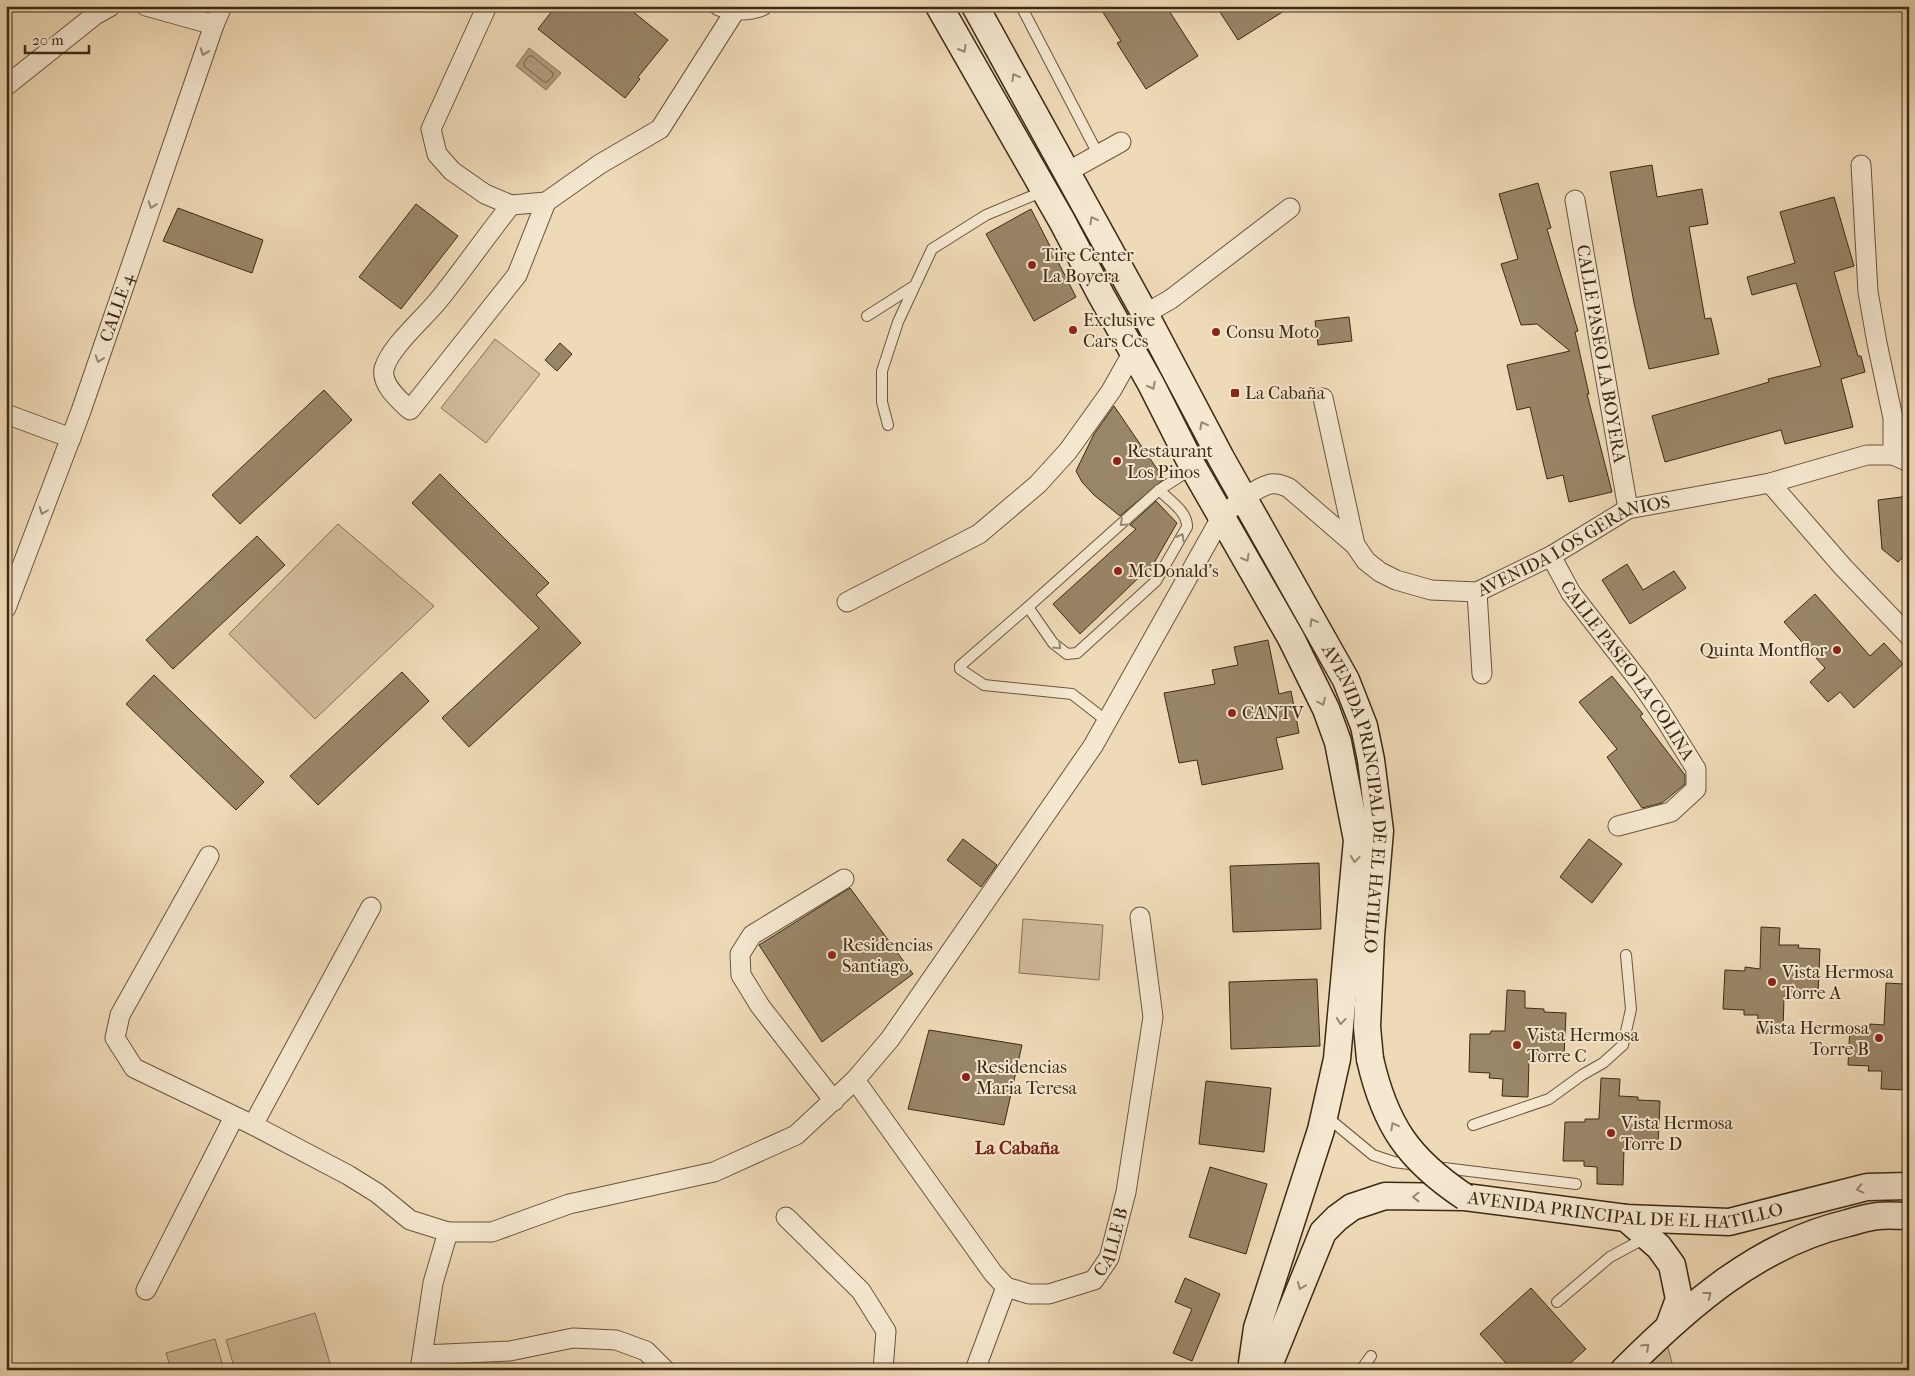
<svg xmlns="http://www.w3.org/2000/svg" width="1915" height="1376" font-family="'IM FELL French Canon',serif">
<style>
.green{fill:#d1bc9b;stroke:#867357}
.water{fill:#b29e7f;stroke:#837054}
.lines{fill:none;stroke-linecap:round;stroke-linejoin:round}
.shore{stroke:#776449;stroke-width:1}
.building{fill:#998668;stroke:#3c2a13}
.lane-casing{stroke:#69563c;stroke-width:12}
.street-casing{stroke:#69563c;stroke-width:21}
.secondary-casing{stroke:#3c2a13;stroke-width:29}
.lane{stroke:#f5e7d0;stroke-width:10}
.street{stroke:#f5e7d0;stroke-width:19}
.secondary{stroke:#f5e7d0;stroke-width:26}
.secondary-bridge-casing{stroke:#3c2a13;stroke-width:29;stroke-linecap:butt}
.secondary-bridge{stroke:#f5e7d0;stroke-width:26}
.oneway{stroke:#988872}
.poi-dot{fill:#8f2418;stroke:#f5e7d0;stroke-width:2}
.labels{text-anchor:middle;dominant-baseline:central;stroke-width:4;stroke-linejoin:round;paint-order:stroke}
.poi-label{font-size:18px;fill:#3c2a13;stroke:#f5e7d0;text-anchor:start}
.street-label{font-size:18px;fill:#3c2a13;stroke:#f5e7d0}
.neighbourhood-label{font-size:19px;font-weight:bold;fill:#7a1f14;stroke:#f5e7d0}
</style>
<rect width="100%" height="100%" fill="#efdab7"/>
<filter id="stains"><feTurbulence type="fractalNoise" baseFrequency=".004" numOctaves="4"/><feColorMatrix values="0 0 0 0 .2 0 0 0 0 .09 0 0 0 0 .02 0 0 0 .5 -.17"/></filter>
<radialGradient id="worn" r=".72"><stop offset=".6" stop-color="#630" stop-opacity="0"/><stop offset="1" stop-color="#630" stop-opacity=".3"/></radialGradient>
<g class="green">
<polygon points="495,339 540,374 486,443 441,408"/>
<polygon points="338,524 434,606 315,719 229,634"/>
<polygon points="1023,919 1103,925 1099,980 1019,973"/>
<polygon points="315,1313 330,1363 310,1370 235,1370 226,1340"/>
<polygon points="215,1339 224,1370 171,1370 166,1353"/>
<polygon points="1667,1344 1674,1370 1641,1370"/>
</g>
<polygon class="water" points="529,48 561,73 546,90 516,66"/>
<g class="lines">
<polygon class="shore" points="529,56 532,56 553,73 553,76 547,82 544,82 524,66 524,63"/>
</g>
<g class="building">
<polygon points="556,6 626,6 668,40 638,77 640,79 625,98 538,29"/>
<polygon points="1099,6 1166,6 1198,56 1146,89 1117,43 1121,41"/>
<polygon points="1216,6 1292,6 1238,40"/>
<polygon points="1652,165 1657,197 1702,189 1708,224 1689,227 1705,319 1711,318 1719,354 1649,369 1634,303 1610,172"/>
<polygon points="1538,183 1551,228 1547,229 1578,331 1575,332 1589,394 1587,394 1612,492 1569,502 1563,475 1547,479 1530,407 1517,410 1507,365 1570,351 1537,324 1521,325 1501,264 1518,259 1499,194"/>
<polygon points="1834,197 1854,266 1834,272 1858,356 1861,356 1865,372 1841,379 1853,427 1785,444 1781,430 1665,462 1652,416 1769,382 1768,379 1821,366 1796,283 1752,295 1747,277 1795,263 1780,212"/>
<polygon points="416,204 458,236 401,309 359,277"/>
<polygon points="178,208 263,240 252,273 163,241"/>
<polygon points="1031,209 1076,297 1034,321 986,234"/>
<polygon points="1349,317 1352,341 1318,345 1315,321"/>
<polygon points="560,343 572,354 557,371 545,360"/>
<polygon points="324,390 352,420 240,524 212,495"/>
<polygon points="1114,406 1164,479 1120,516 1094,495 1082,482 1076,471 1094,434"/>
<polygon points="440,474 549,583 536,595 581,643 469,747 442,718 539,628 412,503"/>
<polygon points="1909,496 1909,552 1898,562 1882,549 1878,500"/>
<polygon points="1156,501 1177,523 1154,563 1080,634 1053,604 1136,529 1130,525"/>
<polygon points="257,536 285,565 173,669 146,640"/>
<polygon points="1627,564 1643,590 1674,571 1686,588 1630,624 1602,580"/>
<polygon points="1815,594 1870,656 1884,643 1903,664 1854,708 1840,692 1828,702 1810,682 1825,668 1784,622"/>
<polygon points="1268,640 1279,694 1291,691 1299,733 1276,738 1283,769 1202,785 1197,760 1179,763 1164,693 1215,684 1212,670 1238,665 1234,647"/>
<polygon points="402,672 429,701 318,805 290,776"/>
<polygon points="154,675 264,782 236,810 126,704"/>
<polygon points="1612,676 1643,714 1640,716 1685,775 1685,784 1662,803 1642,808 1607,757 1617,749 1579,702"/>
<polygon points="963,839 997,865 981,887 947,860"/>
<polygon points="1589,839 1622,864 1592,903 1560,877"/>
<polygon points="1319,863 1321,929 1233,932 1230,866"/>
<polygon points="850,888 913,974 822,1042 759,945"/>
<polygon points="1761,927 1780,928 1779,945 1799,945 1798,948 1820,949 1818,994 1798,993 1798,996 1784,996 1783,1034 1757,1033 1758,1015 1744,1015 1744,1010 1723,1009 1725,970 1745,971 1745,967 1760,969"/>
<polygon points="1317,979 1320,1046 1231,1049 1229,982"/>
<polygon points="1886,983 1904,984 1904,1005 1909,1005 1907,1090 1881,1089 1882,1071 1868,1071 1869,1066 1848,1065 1850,1026 1870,1027 1870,1024 1884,1025"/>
<polygon points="1507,990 1525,991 1525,1008 1544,1009 1544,1012 1566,1013 1564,1057 1543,1056 1543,1060 1529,1059 1528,1097 1502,1096 1503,1079 1489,1078 1490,1073 1469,1072 1470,1034 1490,1034 1491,1031 1505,1031"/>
<polygon points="929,1030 1022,1045 1004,1125 908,1109"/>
<polygon points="1601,1078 1620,1079 1619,1096 1638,1097 1638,1100 1660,1101 1658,1145 1637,1144 1637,1148 1624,1147 1623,1185 1597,1184 1597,1167 1584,1166 1584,1161 1563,1161 1565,1122 1585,1122 1585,1119 1599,1119"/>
<polygon points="1206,1081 1271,1088 1264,1152 1199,1144"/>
<polygon points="1210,1167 1267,1184 1246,1254 1189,1237"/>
<polygon points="1185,1278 1220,1294 1192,1361 1173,1353 1192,1309 1175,1302"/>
<polygon points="1531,1288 1586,1349 1563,1370 1512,1370 1480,1334"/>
</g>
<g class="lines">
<g class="lane-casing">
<g id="lane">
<polyline points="1021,6 1099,156"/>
<polyline points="867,316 914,286"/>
<polyline points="888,425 882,402 882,371 898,322 932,249 986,215 1044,191"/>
<path d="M1028,607L1053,643L1067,654L1077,653L1156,581L1187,527C1188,512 1169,500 1159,490"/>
<polyline points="1108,722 1072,694 984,685 960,669 960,666 1028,607 1159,490 1193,468"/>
<polyline points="1327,1117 1373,1155 1394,1162 1417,1165"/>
<polyline points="1473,1125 1549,1099 1582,1075 1603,1063 1623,1045 1631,1009 1626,955"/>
<polyline points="1436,1167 1576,1184"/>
<polyline points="1557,1302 1610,1257 1647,1237"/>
<polyline points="1361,1370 1371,1356"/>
</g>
</g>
<g class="street-casing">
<g id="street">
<polyline points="146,6 214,25"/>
<polyline points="487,6 431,129 437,154 452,171 485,194 511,205 546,202 600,164 660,129 735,11 735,6"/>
<path d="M719,6C734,11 747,12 762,6"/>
<polyline points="6,86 95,15 111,6"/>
<polyline points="1861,165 1868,292 1877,343 1893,418 1893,455"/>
<polyline points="1067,172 1121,142"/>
<path id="s1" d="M1575,200L1628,509"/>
<path d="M511,205C487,235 465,267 441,297C426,317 390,346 384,369C381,385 400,401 410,410L517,275L546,202"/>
<polyline points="1145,314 1171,299 1290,208"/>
<polyline points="1323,398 1355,545"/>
<polyline points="6,414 71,438"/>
<polyline points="1770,483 1843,567 1909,636"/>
<path id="s2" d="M1551,556L1571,593L1640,682L1660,711L1696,769V789L1671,812L1618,826"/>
<polyline points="1477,592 1482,674"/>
<polyline points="847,602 979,534 1038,484 1068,451 1111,391 1133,352"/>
<path id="s3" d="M6,608L81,411L214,25L222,6"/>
<polyline points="209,856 120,1015 115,1038 134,1068 253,1125 348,1175 377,1193 410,1220 448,1232"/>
<path id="s4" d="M855,1080L993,1273L1006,1287L1029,1294H1049L1094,1280L1109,1258L1126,1192L1153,1017L1140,917"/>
<polyline points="834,1101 760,1006 741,975 740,954 752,935 844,879"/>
<polyline points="253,1125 371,907"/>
<polyline points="786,1217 861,1291 886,1331 883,1370"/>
<polyline points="146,1290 234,1117"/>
<polyline points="423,1355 510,1351 573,1338 616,1340 646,1351 665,1370"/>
<path id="s5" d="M420,1370L433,1283L448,1232H492L569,1204L714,1172L796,1135L855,1080L890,1039L1093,746L1222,516C1235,505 1253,489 1270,484C1276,483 1283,485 1289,488L1355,545L1366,561L1380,572L1396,580L1431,590L1477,592L1551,556L1628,509L1770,483L1867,455H1893L1909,462"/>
<polyline points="975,1370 1006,1287"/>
</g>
</g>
<g class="secondary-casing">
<g id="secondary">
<polyline points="939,6 1062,221 1101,295 1151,384 1193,467 1291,638 1326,709 1338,742 1357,840 1337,1059 1321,1130 1257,1328 1251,1370"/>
<path id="s6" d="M975,6L1145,314L1221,458L1346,680L1364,726L1371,760L1380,831L1371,936L1367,1027L1370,1059"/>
<polyline points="1626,1218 1659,1247 1672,1265 1679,1299 1669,1326"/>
<path id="s7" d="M1267,1370L1323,1232L1337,1218L1352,1207L1385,1196L1465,1197L1626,1218L1729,1222L1867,1187L1909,1186"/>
<path d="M1624,1370C1688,1306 1758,1244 1848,1223C1858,1220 1868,1217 1878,1216C1888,1215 1899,1216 1909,1216"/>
</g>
</g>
<use href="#lane" class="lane"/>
<use href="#street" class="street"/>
<use href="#secondary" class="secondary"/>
<g class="secondary-bridge-casing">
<path id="secondary-bridge" d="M1370,1059C1385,1125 1408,1159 1465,1197"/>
</g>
<use href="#secondary-bridge" class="secondary-bridge"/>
</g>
<defs><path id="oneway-chevron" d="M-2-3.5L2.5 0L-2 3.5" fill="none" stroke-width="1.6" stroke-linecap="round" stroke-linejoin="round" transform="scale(1.25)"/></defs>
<g class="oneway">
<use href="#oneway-chevron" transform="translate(963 49) rotate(60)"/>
<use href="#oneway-chevron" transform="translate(204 52) rotate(109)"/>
<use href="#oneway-chevron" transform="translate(1015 77) rotate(-119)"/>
<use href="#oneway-chevron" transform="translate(152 205) rotate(109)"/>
<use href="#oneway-chevron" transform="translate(1093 220) rotate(-119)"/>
<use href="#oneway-chevron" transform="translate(99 359) rotate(109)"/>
<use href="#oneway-chevron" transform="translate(1152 386) rotate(62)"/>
<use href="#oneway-chevron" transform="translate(1203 425) rotate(-118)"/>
<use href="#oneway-chevron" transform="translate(43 511) rotate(111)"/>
<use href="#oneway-chevron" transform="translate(1123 523) rotate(138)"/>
<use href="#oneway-chevron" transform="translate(1181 537) rotate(-60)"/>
<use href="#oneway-chevron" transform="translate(1246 558) rotate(60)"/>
<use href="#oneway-chevron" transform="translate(1313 622) rotate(-119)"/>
<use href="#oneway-chevron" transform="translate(1058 646) rotate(44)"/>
<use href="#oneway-chevron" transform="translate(1322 702) rotate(64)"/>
<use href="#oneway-chevron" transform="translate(1355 859) rotate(95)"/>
<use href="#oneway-chevron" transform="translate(1341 1021) rotate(95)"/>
<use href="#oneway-chevron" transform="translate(1394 1126) rotate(-118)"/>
<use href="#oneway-chevron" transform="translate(1860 1189) rotate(167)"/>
<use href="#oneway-chevron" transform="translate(1416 1197) rotate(180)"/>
<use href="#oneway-chevron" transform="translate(1301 1286) rotate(112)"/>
<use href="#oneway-chevron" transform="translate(1708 1295) rotate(-38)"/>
<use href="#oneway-chevron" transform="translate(1646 1347) rotate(-44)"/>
</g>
<g class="poi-dot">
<circle cx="1032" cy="265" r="5"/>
<circle cx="1073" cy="330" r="5"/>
<circle cx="1216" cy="332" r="5"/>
<rect x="1230" y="388" width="10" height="10" rx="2.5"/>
<circle cx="1117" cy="461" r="5"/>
<circle cx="1118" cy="571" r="5"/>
<circle cx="1837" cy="650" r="5"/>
<circle cx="1232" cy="713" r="5"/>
<circle cx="832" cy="955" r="5"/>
<circle cx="1772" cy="982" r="5"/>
<circle cx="1879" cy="1038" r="5"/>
<circle cx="1517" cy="1045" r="5"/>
<circle cx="966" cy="1077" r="5"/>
<circle cx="1611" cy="1133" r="5"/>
</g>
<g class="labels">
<g class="poi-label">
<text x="1042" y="255">Tire Center<tspan x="1042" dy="21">La Boyera</tspan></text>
<text x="1083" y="320">Exclusive<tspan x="1083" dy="21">Cars Ccs</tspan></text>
<text x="1226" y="332">Consu Moto</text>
<text x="1245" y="393">La Cabaña</text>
<text x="1127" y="451">Restaurant<tspan x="1127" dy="21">Los Pinos</tspan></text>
<text x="1128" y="571">McDonald's</text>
<text x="1827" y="650" text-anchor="end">Quinta Montflor</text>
<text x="1242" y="713">CANTV</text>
<text x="842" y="945">Residencias<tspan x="842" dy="21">Santiago</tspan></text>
<text x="1782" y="972">Vista Hermosa<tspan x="1782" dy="21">Torre A</tspan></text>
<text x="1869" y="1028" text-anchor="end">Vista Hermosa<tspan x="1869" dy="21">Torre B</tspan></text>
<text x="1527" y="1035">Vista Hermosa<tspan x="1527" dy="21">Torre C</tspan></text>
<text x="976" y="1067">Residencias<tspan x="976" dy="21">Maria Teresa</tspan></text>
<text x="1621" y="1123">Vista Hermosa<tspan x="1621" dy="21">Torre D</tspan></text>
</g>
<g class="street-label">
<text stroke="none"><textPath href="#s3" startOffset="320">CALLE 4</textPath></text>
<text stroke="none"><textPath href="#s1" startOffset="156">CALLE PASEO LA BOYERA</textPath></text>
<text stroke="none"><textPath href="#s5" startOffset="1671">AVENIDA LOS GERANIOS</textPath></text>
<text stroke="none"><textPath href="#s2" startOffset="138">CALLE PASEO LA COLINA</textPath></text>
<text stroke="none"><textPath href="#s6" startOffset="889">AVENIDA PRINCIPAL DE EL HATILLO</textPath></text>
<text stroke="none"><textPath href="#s7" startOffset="464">AVENIDA PRINCIPAL DE EL HATILLO</textPath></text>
<text stroke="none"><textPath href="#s4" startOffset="390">CALLE B</textPath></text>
</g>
<g class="neighbourhood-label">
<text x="1017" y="1148">La Cabaña</text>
</g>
</g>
<rect width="1915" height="1376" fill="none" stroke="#efdab7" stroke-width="25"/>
<rect x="8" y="8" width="1900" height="1361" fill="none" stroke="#3c2a13" stroke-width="2.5"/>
<rect x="12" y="12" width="1890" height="1351" fill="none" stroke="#3c2a13"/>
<path d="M25 45v8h64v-8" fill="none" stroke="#3c2a13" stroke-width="2.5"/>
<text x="32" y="45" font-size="15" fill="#3c2a13" stroke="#f5e7d0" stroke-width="4" paint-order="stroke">20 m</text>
<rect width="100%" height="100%" filter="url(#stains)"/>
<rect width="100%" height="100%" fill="url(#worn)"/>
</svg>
